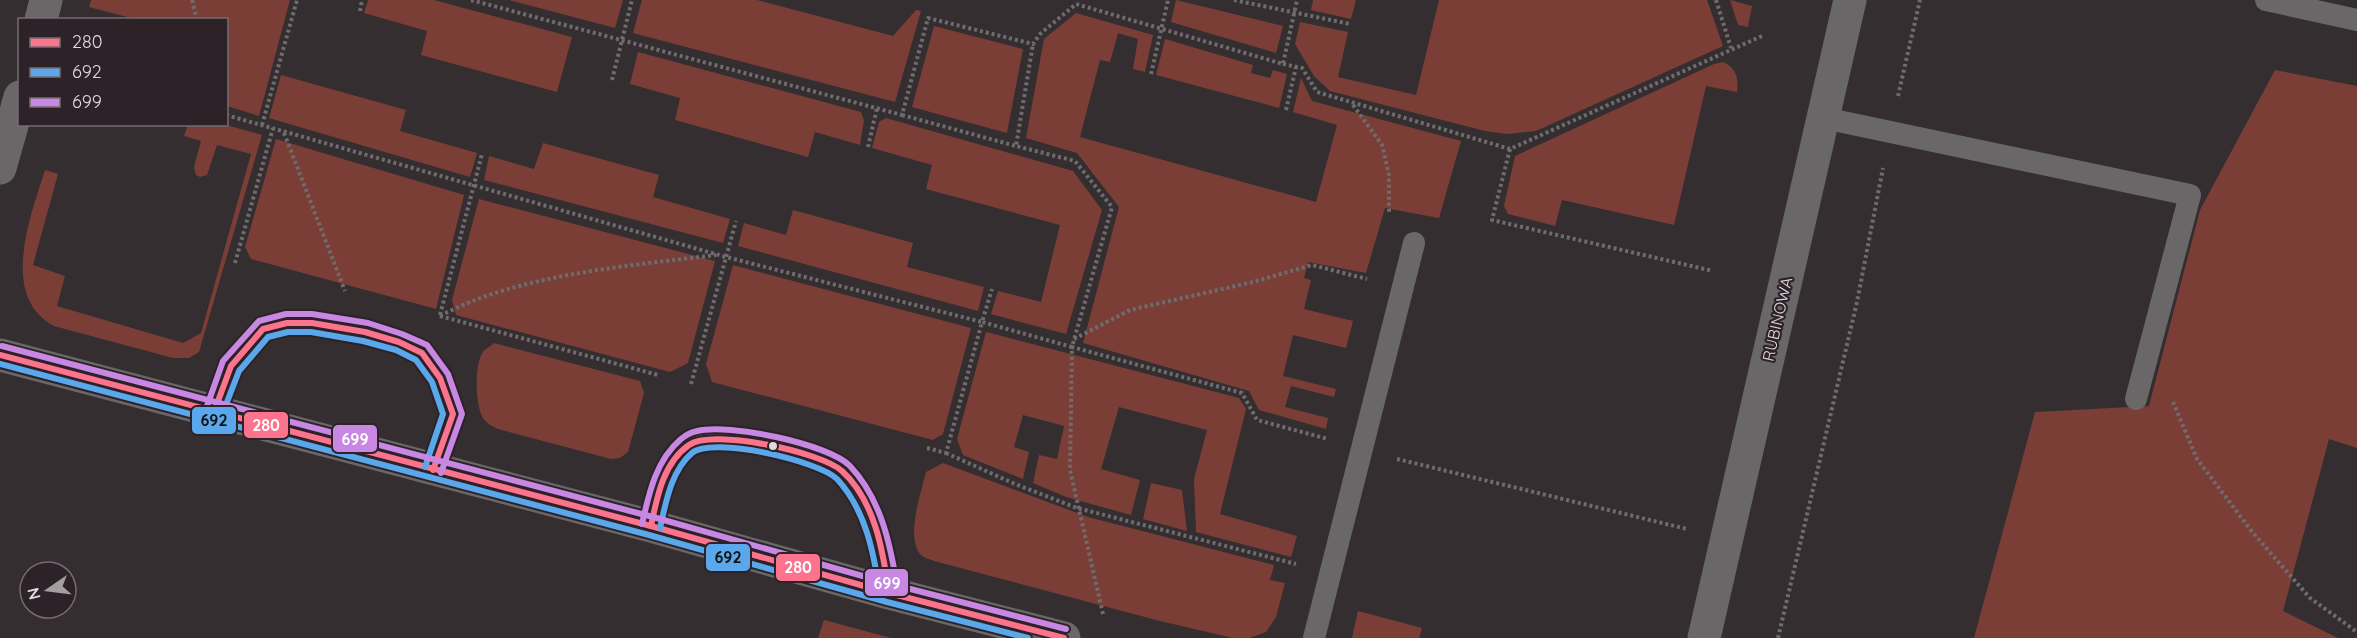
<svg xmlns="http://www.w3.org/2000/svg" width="2357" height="638" font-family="Quicksand,sans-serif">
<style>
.green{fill:#7a3e37}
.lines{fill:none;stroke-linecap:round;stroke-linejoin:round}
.path{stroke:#6f6c6d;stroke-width:4;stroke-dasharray:3 3;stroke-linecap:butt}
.service{stroke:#6a6769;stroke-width:22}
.minor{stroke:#6a6769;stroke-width:33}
.bus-1-casing{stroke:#2c2228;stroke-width:10}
.bus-2-casing{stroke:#2c2228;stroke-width:10}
.bus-3-casing{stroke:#2c2228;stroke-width:10}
.bus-1{stroke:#fc738d;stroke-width:6}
.bus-2{stroke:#5aa8eb;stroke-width:6}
.bus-3{stroke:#c787e3;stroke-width:6}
.bus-dot{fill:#e0dade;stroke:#2c2228;stroke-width:2}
.labels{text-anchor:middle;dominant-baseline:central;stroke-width:4.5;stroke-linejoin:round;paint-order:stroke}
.street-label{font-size:16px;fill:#e0dade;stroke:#2c2228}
.line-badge{stroke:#2c2228;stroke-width:2}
.badge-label{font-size:16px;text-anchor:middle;font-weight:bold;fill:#fff}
.pale-badge-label{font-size:16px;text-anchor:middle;font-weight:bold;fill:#111}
</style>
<rect width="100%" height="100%" fill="#342e31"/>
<g class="green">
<polygon points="91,0 290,0 259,116 227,106 226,20 135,19 89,7"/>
<polygon points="368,0 434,0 572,37 557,92 421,55 427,31 364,13"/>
<polygon points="509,0 623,0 615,28"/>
<polygon points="642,0 757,0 893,36 916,10 921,11 895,102 633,33"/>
<polygon points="1176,0 1283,26 1276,53 1171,22"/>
<polygon points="1313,0 1356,0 1351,19 1311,10"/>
<polygon points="1439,0 1707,0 1723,46 1536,131 1507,134 1485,131 1330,91 1314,76 1295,44 1300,22 1348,32 1338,77 1416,95"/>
<polygon points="1730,0 1752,6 1748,27 1738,25"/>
<polygon points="1076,13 1153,35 1145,72 1133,69 1138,39 1118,33 1110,62 1100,60 1080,137 1316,202 1337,125 1293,112 1301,78 1312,101 1461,141 1439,218 1385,208 1366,273 1308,262 1304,278 1311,280 1304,309 1353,321 1346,348 1293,335 1283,376 1336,389 1334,397 1291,386 1285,407 1328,418 1326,429 1259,410 1249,391 1083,343 1119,207 1077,153 1026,138 1044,39"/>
<polygon points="934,26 1023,49 1007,133 912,107"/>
<polygon points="1165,39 1253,65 1251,73 1270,78 1273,70 1287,74 1279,108 1156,75"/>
<polygon points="638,52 861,112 864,120 860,145 815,132 808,157 675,120 680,98 630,84"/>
<path d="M1723,62C1736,67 1739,79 1737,92L1706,86L1674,225L1562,200L1555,226L1508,214L1504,206L1515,156L1714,64Z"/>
<polygon points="2275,70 2357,86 2357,448 2329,439 2283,611 2338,638 1974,638 2035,412 2149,406 2200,210"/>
<polygon points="281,75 406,110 400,131 477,153 470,177 269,118"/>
<polygon points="886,118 1073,171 1102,210 1066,334 991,314 998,291 1041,302 1060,225 926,189 932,165 872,148 879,122"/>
<path d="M188,125H226L262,135L199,352L189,358H173L54,326C0,297 29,220 45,170L58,174L33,265L65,276L57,306L183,343L201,333L251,154L217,145L207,175L200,177L196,175L194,167L201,141L184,136Z"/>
<polygon points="276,139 464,195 436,309 251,259 245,247"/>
<polygon points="543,143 659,175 653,197 730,219 723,243 484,180 489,156 534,169"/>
<polygon points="479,199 715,261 688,363 670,372 456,315 452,300"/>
<polygon points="793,210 913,243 907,267 984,287 978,311 738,246 744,223 786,235"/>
<polygon points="733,265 971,328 943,434 933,440 712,382 706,364"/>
<polygon points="986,332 1239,398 1246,409 1220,514 1297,536 1291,557 1196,532 1194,479 1207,430 1119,407 1101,469 1140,480 1131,515 1066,497 1033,483 1039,455 1057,459 1064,426 1023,415 1014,447 1029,452 1023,479 963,455 957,439"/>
<path d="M494,343L640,381L644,393L628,452L620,458L611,459L498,429C492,426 487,424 483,418C475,405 474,364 483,352C485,349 491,346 494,343Z"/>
<path d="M943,463L1088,517L1274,565L1270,580L1285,583L1276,617L1266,632L1249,638H1233L1160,621L934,561C930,559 924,558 921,555C905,538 921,493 926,472Z"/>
<polygon points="1151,483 1182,490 1187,531 1143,519"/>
<polygon points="1358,611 1422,628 1419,638 1352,638"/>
<polygon points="824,620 891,638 818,638"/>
</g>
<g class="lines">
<g class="path">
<polyline points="192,0 197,20"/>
<polyline points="471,0 902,115 928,18 1033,44 1040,34 1076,4 1283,64 1297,0"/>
<polyline points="1234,0 1350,24"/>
<polyline points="1716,0 1731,48"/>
<polyline points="360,11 362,0"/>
<polyline points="1283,64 1302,68 1317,92 1510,149 1762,36"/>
<polyline points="1151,74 1168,0"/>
<polyline points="612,80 632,0"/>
<polyline points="1898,96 1920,0"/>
<polyline points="1353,105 1382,145 1389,175 1389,214"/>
<polyline points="1286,110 1296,67"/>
<polyline points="226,115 726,257 982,322 992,289"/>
<polyline points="902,115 1016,146"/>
<polyline points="262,125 297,0"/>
<polyline points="284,133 345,291"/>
<polyline points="868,147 877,108"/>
<polyline points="1510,149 1492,220 1713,271"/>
<polyline points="235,263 273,128"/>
<polyline points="440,315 482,154"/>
<path d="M440,316C519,274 628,266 716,255"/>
<polyline points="440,316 658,375"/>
<polyline points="1074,339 1130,310 1253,282 1312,265 1367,279"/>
<polyline points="691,384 736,221"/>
<polyline points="2173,402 2197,459 2253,533 2310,598 2357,632"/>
<polyline points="927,448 946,453 982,322 1072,347 1112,207 1075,161 1016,146 1033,44"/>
<polyline points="946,453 1015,484 1077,508 1296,564"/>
<polyline points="1397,459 1687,529"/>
<polyline points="1103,614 1070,470 1072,347 1242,393 1257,420 1328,439"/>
<polyline points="1778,638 1857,302 1883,168"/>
</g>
<g class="service">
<polyline points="2266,0 2357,20"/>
<polyline points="1824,118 2190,195 2136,399"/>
<polyline points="214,412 231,366 263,329 287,323 312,323 365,332 399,342 422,353 440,378 453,414 433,470"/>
<path d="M651,526C657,499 663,466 685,448C689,444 696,440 701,439C726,435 825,452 842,471C874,505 883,548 889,593"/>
<polyline points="1314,638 1414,243"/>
</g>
<g class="minor">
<polyline points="41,20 46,0"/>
<polyline points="0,168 20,97"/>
<polyline points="0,355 651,526 889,593 1064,638"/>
<polyline points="1704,638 1850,0"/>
</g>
<g class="bus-1-casing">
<g id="bus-1">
<polyline points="0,355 651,526 889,593 1064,638"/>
<polyline points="214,412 231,366 263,329 287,323 312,323 365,332 399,342 422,353 440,378 453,414 433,470"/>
<path d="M651,526C657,497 663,463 689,445C712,428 821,452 842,471C875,501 883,551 889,593"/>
</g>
</g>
<g class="bus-2-casing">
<g id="bus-2">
<polyline points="0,364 649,535 887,602 1028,638"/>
<polyline points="222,415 239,371 268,337 288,332 311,332 363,341 396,350 416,360 432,382 443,414 425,467"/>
<path d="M660,528C666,502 671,471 692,453C713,436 819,461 837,479C866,510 874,554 880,594"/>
</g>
</g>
<g class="bus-3-casing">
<g id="bus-3">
<polyline points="2,346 653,517 891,584 1066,629"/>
<polyline points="206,409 223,361 259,321 286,314 312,314 368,323 402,334 427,345 448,374 462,414 441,473"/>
<path d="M642,524C649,493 656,460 681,439C686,435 692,432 697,431C728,423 829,444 850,466C882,500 891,547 898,592"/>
</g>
</g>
<use href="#bus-1" class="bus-1"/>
<use href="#bus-2" class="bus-2"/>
<use href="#bus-3" class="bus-3"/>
</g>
<circle class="bus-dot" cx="773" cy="446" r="5"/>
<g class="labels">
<g class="street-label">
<text transform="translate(1777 319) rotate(-77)">RUBINOWA</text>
</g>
</g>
<g class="line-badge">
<rect x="191" y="406" width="46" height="29" rx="6" fill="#5aa8eb"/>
<rect x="243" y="411" width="46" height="28" rx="6" fill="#fc738d"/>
<rect x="332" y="424" width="46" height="29" rx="6" fill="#c787e3"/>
<rect x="705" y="543" width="46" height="29" rx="6" fill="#5aa8eb"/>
<rect x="775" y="553" width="46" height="29" rx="6" fill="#fc738d"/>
<rect x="864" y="568" width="45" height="29" rx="6" fill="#c787e3"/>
</g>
<g class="badge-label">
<text x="266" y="431">280</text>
<text x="355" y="445">699</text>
<text x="798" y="573">280</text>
<text x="887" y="589">699</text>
</g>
<g class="pale-badge-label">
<text x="214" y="426">692</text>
<text x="728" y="563">692</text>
</g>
<rect x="18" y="18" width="210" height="108" fill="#2c2228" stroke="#746c71" stroke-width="1.5"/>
<rect x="30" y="38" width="30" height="9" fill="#fc738d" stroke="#746c71" stroke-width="1.5"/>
<text x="72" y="48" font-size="18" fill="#e0dade">280</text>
<rect x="30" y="68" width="30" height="9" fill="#5aa8eb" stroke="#746c71" stroke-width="1.5"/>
<text x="72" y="78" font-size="18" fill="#e0dade">692</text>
<rect x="30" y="98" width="30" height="9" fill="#c787e3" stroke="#746c71" stroke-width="1.5"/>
<text x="72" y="108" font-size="18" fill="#e0dade">699</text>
<g transform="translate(48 590) rotate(256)"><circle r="28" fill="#2c2228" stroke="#746c71" stroke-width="1.5"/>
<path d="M0-4.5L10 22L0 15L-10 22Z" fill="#a49ea1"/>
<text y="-9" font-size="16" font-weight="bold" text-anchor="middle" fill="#e0dade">N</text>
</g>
</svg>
